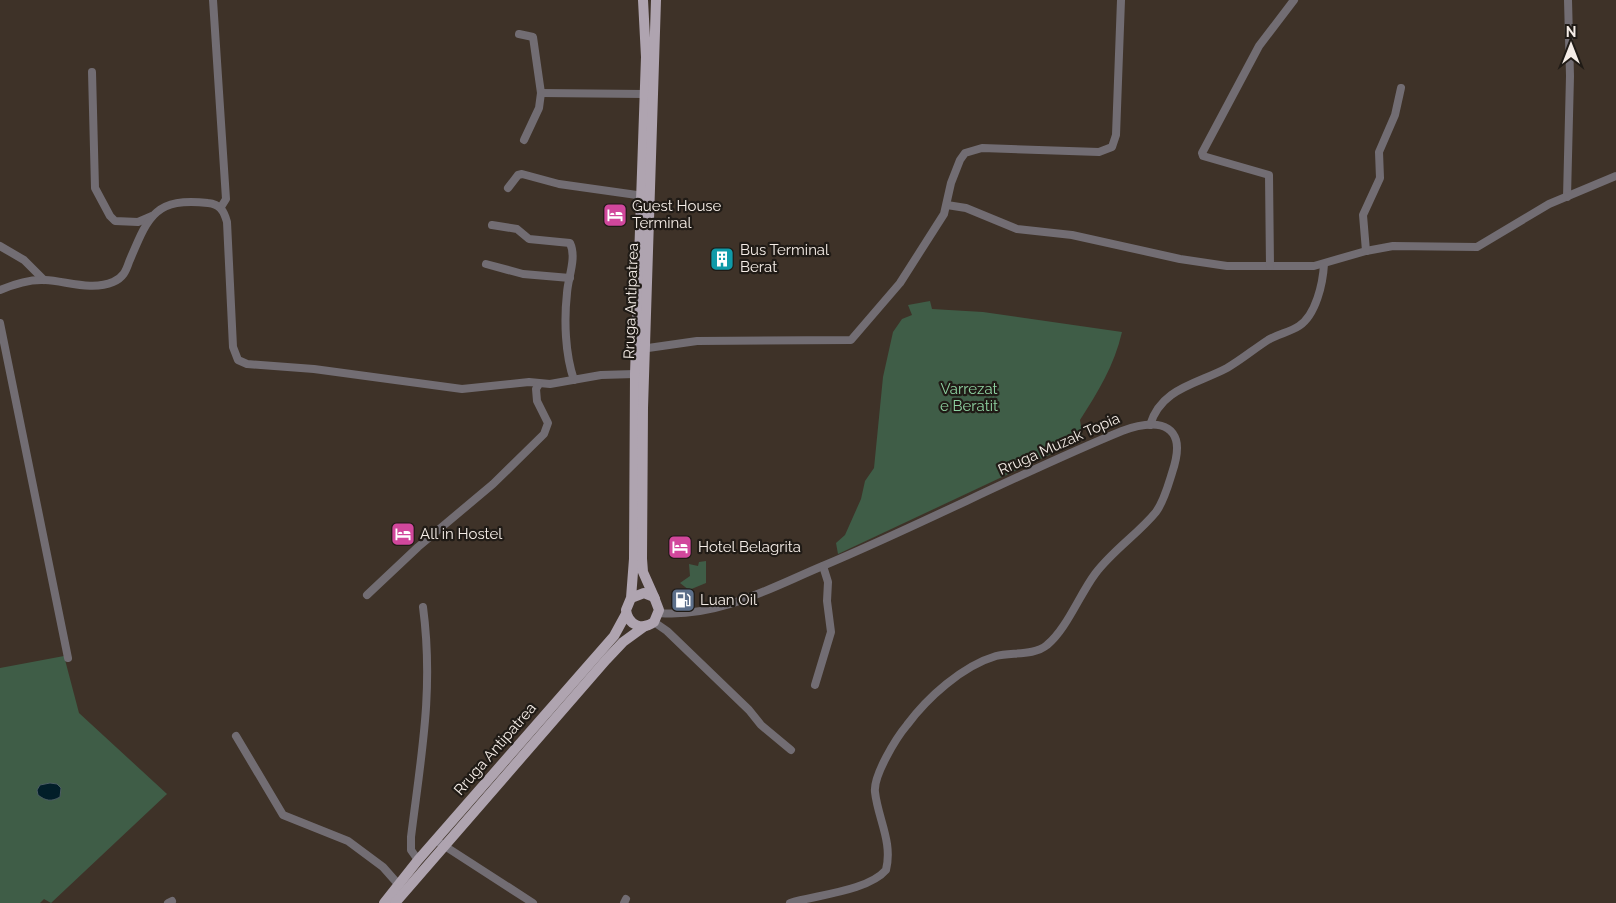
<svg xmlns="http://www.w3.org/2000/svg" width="1616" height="903" font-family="Raleway,sans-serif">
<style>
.green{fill:#3f5d47}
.water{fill:#021e29;stroke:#4b5c62}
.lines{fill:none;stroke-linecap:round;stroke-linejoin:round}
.minor{stroke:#726d73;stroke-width:8}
.major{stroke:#afa4b0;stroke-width:10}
.labels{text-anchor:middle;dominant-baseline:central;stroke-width:4.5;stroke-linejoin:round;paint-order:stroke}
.poi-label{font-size:15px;fill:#f5ede7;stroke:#201b16;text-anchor:start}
.street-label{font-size:15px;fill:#f5ede7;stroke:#201b16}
.park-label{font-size:15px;fill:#8fd2a2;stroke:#201b16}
</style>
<rect width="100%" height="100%" fill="#3e3228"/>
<g class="green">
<path d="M930,301L932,309L983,312L1122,332C1114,366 1098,392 1080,420L1083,439L838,554L836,543L845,535L861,499L865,481L874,468L883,377L893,332L902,319L912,315L908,305Z"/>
<polygon points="706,561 706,583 689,590 680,583 690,576 689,564 698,566 699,562"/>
<polygon points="64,656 79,713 167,794 51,903 44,899 40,903 0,903 0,668"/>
</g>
<path class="water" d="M50,783L57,784L61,788L60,797C51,802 46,801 38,795L37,790L40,785Z"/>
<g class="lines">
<g class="minor">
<polyline points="213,0 226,199 221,207"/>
<polyline points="519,34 533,37 541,93 539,108 524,140"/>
<polyline points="92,72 95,188 110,216 115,221 138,222 152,216"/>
<polyline points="541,93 644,94"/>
<polyline points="508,188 518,175 522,174 559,184 644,196"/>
<polyline points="1567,197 1570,76 1568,0"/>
<polyline points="947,205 966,208 1017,229 1072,235 1180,259 1227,266 1314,266 1366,251 1393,246 1477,247 1549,204 1616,176"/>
<path d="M492,225L517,229L529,239L570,243C577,258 568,277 567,293C564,320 565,354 574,380"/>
<polyline points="0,246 24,260 44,280"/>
<polyline points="1366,251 1363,215 1380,178 1379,152 1395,115 1401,88"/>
<polyline points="486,264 523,274 570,278"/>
<polyline points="1270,266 1269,175 1203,156 1202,153 1259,46 1294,0"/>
<path d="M0,290C14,284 29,279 45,280C66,281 92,291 113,282C123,278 126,271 129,262C148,217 154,197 208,203C220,204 224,211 227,222L233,347L238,360L247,364L314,369L462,389L529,382L550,384L601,375L635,374"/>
<polyline points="0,323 68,658"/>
<polyline points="641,349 697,341 851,340 900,283 944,214 951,183 960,160 965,153 982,148 1099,152 1112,147 1116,135 1121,0"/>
<path d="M1150,425C1161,388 1197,384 1227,368C1241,360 1254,349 1268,340C1278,334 1290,332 1299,326C1316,315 1323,283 1324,264"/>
<polyline points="367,595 418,547 493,484 544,434 548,423 537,401 536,389 539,384"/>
<path d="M659,613C719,618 772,587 825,565C925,523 1022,472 1122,431C1138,425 1169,417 1176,440C1179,450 1175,464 1172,473C1168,486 1164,501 1156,512C1138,534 1113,550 1095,574C1080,594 1066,630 1047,645C1034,656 1011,652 996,656C962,666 927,698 907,725C896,738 873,776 875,792C878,819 893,842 886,870C868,891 816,895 790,903"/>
<polyline points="654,622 667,631 749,710 761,725 791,750"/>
<polyline points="815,685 831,632 827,601 828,582 823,566"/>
<polyline points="236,736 283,815 348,841 383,867 398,884"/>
<polyline points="440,843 533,903"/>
<path d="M418,860L411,850V837C421,756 434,690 423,607"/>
<polyline points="168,903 172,901"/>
<polyline points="624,903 626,899"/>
</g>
<g class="major">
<path d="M631,598L644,593L654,597L659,610L654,622C642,631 628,625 626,610L631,598L634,559L635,374L646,57L643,0"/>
<polyline points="655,599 643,572 642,559 643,408 656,0"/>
<polyline points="384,903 418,860 614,636 626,614"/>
<polyline points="395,903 606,660 623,642 645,626"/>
</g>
</g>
<defs>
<g id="hotel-square" transform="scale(1.25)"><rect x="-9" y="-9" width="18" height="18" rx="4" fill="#d1479c" stroke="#201b16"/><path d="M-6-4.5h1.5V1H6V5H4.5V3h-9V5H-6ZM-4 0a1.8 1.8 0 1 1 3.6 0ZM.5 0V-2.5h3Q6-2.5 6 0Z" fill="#fff"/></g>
<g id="building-square" transform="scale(1.25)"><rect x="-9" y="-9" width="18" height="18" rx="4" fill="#0f9aa8" stroke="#201b16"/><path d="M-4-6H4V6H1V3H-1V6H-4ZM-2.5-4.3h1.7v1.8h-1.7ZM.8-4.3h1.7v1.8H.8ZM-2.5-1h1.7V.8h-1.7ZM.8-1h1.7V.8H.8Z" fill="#fff"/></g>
<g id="fuel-square" transform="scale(1.25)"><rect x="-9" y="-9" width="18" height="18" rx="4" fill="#5c6f8a" stroke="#201b16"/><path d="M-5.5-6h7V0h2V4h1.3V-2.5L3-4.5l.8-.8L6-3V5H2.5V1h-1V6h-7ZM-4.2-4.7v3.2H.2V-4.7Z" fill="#fff"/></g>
</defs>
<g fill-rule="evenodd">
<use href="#hotel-square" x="615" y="215"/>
<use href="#building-square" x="722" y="259"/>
<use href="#hotel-square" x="403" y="534"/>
<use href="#hotel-square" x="680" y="547"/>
<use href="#fuel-square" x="683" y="600"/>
</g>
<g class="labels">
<g class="poi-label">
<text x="632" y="206">Guest House<tspan x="632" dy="17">Terminal</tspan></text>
<text x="740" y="250">Bus Terminal<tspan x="740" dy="17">Berat</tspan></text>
<text x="420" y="534">All in Hostel</text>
<text x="698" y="547">Hotel Belagrita</text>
<text x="700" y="600">Luan Oil</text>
</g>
<g class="street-label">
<text transform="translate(631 301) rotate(-88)">Rruga Antipatrea</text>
<text transform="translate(1059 444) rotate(-24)">Rruga Muzak Topia</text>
<text transform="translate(495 749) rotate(-49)">Rruga Antipatrea</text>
</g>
<g class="park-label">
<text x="969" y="389">Varrezat<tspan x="969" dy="17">e Beratit</tspan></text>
</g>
</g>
<g transform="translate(1571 45)" stroke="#201b16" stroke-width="4" paint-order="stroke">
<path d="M0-4L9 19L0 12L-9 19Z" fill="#f5ede7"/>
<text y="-8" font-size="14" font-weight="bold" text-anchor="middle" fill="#f5ede7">N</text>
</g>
</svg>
